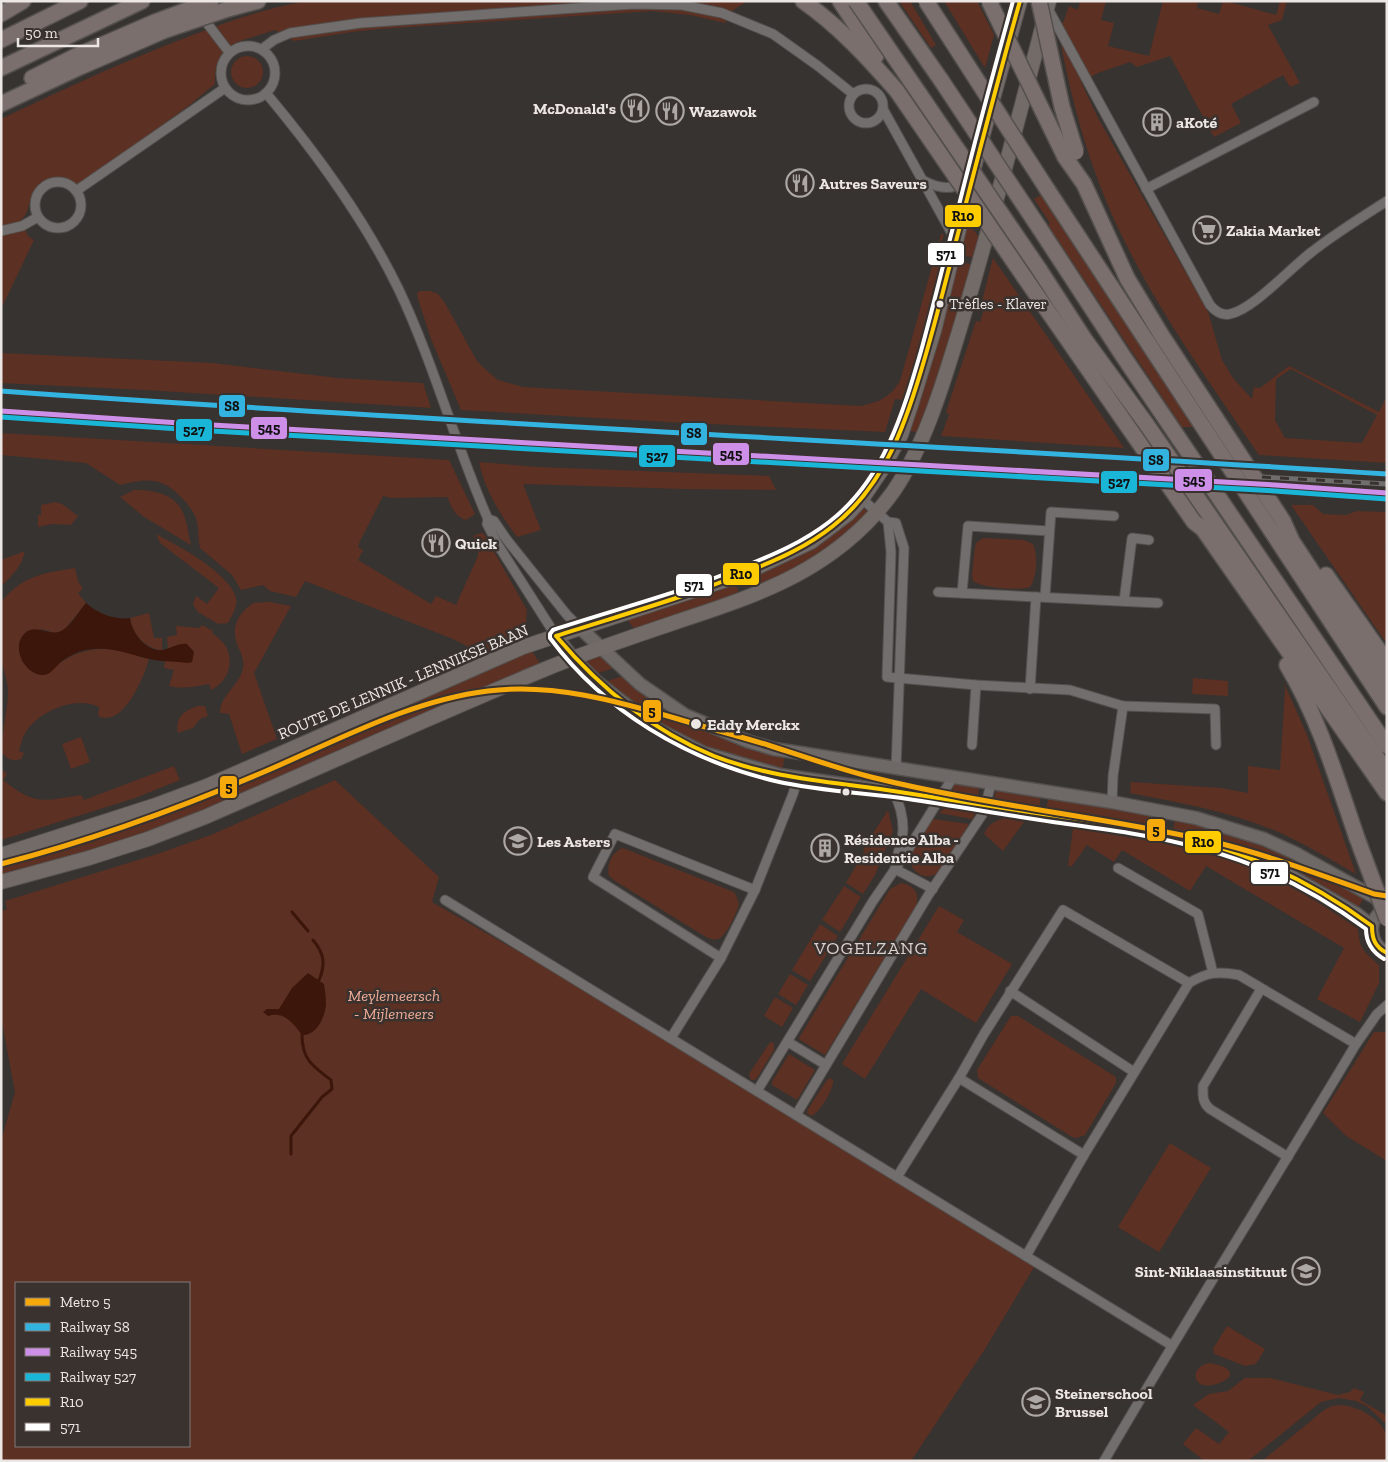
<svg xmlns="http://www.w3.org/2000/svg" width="1388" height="1462" font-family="'Zilla Slab',serif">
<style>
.green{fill:#5c3022;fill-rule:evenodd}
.water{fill:#3c160a}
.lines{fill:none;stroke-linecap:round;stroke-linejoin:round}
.stream{stroke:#3c160a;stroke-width:3}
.street-casing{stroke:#54504e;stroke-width:11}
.secondary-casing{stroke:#54504e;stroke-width:15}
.primary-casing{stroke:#54504e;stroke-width:16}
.highway-casing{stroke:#54504e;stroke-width:18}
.street{stroke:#716e6d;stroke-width:9}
.secondary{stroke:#6e6966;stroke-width:12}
.primary{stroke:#736b68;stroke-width:14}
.highway{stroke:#7a6f6c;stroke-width:15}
.rail-casing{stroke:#706e6c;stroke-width:5}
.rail{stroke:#39322f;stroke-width:3;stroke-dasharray:9;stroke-linecap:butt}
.highway-bridge-casing{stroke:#54504e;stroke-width:18;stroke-linecap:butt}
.highway-bridge{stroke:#7a6f6c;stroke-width:15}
.bus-1-casing{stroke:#39322f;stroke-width:8}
.bus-2-casing{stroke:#39322f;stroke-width:8}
.bus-1{stroke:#fc0;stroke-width:4}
.bus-2{stroke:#fff;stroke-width:4}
.rail-1-casing{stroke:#39322f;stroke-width:9}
.rail-2-casing{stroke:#39322f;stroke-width:9}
.rail-3-casing{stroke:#39322f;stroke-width:9}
.rail-1{stroke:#33b3e0;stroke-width:5}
.rail-2{stroke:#ce8fe9;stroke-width:5}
.rail-3{stroke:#1ab6d8;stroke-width:5}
.metro-1-casing{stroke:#39322f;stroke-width:9}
.metro-1{stroke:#f6a90b;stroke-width:5}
.bus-dot{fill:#ece7e5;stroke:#39322f;stroke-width:2}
.labels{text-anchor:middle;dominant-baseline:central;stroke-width:5;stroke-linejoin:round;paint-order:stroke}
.bus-label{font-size:15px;fill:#ece7e5;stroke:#39322f;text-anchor:start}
.poi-label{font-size:16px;font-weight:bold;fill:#ece7e5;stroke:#39322f;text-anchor:start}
.street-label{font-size:16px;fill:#ece7e5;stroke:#39322f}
.stop-label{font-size:16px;font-weight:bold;fill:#ece7e5;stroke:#39322f;text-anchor:start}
.park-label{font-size:16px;font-style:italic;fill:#f2ac97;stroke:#39322f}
.neighbourhood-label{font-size:18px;letter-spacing:1px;fill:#dad1ce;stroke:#39322f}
.line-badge{stroke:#39322f;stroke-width:2}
.pale-badge-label{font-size:14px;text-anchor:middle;font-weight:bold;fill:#111}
</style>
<rect width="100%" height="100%" fill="#373331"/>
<g class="green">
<path d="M307,1H748L733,10L725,23L690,15L652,11L379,29L352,32L294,41L275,30C242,42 214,39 215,84L187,107L78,185C61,178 42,175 32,195C28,204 29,213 21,220L28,236L34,240L1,309V119C64,89 126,60 190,36C229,21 266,8 307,1Z"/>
<polygon points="899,1 910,1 936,45 931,48"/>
<polygon points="944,1 977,1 994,35 985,68"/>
<path d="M1080,1H1106L1101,20L1114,23L1108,46L1149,56L1163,1H1198L1197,8L1219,14L1223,1H1226L1276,15L1280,1H1287L1282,20L1268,25L1300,83L1290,87L1283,75L1231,104L1241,123L1214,137L1170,56L1137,67L1130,62L1098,73L1081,82L1098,118L1208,312L1222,360L1233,378L1252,399L1254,387L1260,388L1289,366L1379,412L1387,396V463L1259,455C1213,387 1164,320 1127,246C1091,176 1070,99 1057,22L1063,23L1069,6L1078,10ZM1291,369L1377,415L1362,443L1285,438L1275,420L1276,379Z"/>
<circle cx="247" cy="72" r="16"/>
<polygon points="1041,195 1194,427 1182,427 1048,225 1050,223 1034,199"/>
<polygon points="966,219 980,239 976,258 957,254"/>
<path d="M941,234H944L938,256L942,258L913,370L903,400L895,399L885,432L666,422L461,410L431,339L418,299L417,293L420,291H430L438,294L445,303L477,361L485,369L498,380L523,387L861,406C881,401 889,398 900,381Z"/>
<polygon points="993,258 1124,448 941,436 949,415 946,412 976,321 980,322 986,303 982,301"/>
<polygon points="956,261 974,265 921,433 906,430"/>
<polygon points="1,353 213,363 338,378 423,383 431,408 145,390 1,383"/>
<path d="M1,433L449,460L475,514L466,520C454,516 452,507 447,497L390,498L383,496L360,541L358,547L363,550L358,560L431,604L436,596L456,605L478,556V547L473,536L481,533L484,534L527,610L525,637L483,654L453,639L305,581L296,597L270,591L263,585L241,590L232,575L200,548C198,539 199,526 196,518C192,509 186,502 180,496C160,476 145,479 120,485L86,463L1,455Z"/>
<path d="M479,462L539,467L769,476L776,490L682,489L523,484L541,530L517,537C500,514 485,491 479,462Z"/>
<path d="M134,490C150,490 169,492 180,507C187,517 188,534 191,545L144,517L120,497Z"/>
<polygon points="55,502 62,504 78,516 71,525 52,524 38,527 38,515 41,515 41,505"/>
<polygon points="1291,505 1313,505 1323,514 1346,515 1357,511 1387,512 1387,542 1385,545 1387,550 1387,644"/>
<path d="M862,508L866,510L867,514L834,545L789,574L752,588L750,583C753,572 769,570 778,565C808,549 835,527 862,508Z"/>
<path d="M156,534C177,545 230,573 236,598C238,606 232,616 228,623L218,624L198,612L193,604L196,596L207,604L219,588L160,543Z"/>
<path d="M983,538L1024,540L1033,544C1038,554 1037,577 1030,587C1020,591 982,588 973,581L972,575L975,547L976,543Z"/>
<path d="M25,551C21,567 13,575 1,586V560Z"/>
<path d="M75,568L78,581L83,589L78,593L86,603L65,629L60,632L55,633L42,629L25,634L20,640L19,650L48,674C67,653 91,646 119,650C129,651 138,657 149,659C144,677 123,729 98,716L99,707C77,696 42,710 28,729C23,735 21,743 19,751L24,753L21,759C14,762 5,759 2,752C0,743 8,707 8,694C9,681 2,669 1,656C0,638 1,620 1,602C22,576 43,573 75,568Z"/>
<polygon points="730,584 736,586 738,589 738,595 635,630 627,619"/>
<path d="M270,602L291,606L254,673L277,739L242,754L229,714L220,713C220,696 237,687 242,672C247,655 236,650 235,635C233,623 243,608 254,603C259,602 265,602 270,602Z"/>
<path d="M149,613L154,638H162V650C146,649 132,634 130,618Z"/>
<path d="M202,625L213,631L212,633C217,637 223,641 226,647C235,663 227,683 211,690L209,684C195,687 183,689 169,686L174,670L164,668L165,660L178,661L175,646L168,649L167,637L177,635L176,626L200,628Z"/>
<polygon points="531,650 541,665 223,803 132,838 1,879 1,859 57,843"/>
<polygon points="598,655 601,655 614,668 595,674 585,662 586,660"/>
<polygon points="623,676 648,696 785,754 782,772 729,758 664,727 604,682"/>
<polygon points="1193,678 1228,681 1228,696 1192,694"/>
<path d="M1284,683L1307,735L1356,874C1333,861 1310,847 1285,835C1237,813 1182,803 1130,793L1131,782L1221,788L1248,793V766L1280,770L1285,689Z"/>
<path d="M198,706H205L208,716L200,719L193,728L178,733C175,717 183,711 198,706Z"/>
<polygon points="81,737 90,762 71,769 62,744"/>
<path d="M174,766L180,780L135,798L1,840V768L7,774L3,780C36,806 42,801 81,795L84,800Z"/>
<path d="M335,780L439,877L432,902L542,965L1036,1264L985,1349L911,1461H1V1141L15,1092L1,1017V912L7,909L5,901L154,855L211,835ZM16,1283H189V1446H16Z"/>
<polygon points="954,782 979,786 978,799 952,795"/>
<polygon points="996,790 1041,794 1039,811 994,800"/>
<polygon points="1049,795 1168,815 1165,830 1046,810"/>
<polygon points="947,806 977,811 972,819 939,813"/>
<polygon points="888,810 893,831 875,875 863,894 846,883 865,850 863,849"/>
<polygon points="1176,817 1265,843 1364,898 1357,909 1350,904 1173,831"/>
<path d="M1005,818L1024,822L1003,851L984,834C988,824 995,821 1005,818Z"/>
<path d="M933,819L969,824L940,871C927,883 910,873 909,857Z"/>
<path d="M1073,828C1119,836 1166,842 1212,855C1265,870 1313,897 1358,929C1360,951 1364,951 1379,965V983L1360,1022L1317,999L1344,948L1206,866L1190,891L1122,850L1114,862L1087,845L1072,866H1068Z"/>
<path d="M623,848L734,892L736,895L739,904C737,912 726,937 718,939C714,940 710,939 706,937L615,881L609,876C606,864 612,852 623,848Z"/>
<path d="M901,883C914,885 920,893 916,906L825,1055L800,1040L799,1038L890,889Z"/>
<polygon points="844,886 861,897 840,932 822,920"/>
<polygon points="939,906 964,920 957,932 1012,964 976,1023 921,989 865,1079 842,1064"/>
<polygon points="820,924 838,936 810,981 792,970"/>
<polygon points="790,974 808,985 796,1005 778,994"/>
<polygon points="775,997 793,1008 782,1027 764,1016"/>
<polygon points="1011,1016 1018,1016 1116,1077 1116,1083 1085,1135 1076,1138 1072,1137 978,1078 977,1070"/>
<polygon points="1374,1032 1387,1032 1387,1161 1346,1136 1323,1113"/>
<polygon points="770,1042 774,1043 774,1050 757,1078 754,1080 751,1080 749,1074"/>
<polygon points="789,1054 815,1070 797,1100 772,1085 772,1082"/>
<path d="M830,1078L833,1080C835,1087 819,1114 811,1116L807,1113L808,1109L827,1080Z"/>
<polygon points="1170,1143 1211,1168 1159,1252 1118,1227"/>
<polygon points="1227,1326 1265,1349 1256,1364 1245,1366 1214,1354 1213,1349"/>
<path d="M1210,1363C1258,1372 1206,1394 1198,1382C1191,1372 1201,1364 1210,1363Z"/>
<polygon points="1245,1378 1270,1378 1338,1395 1350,1392 1354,1388 1364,1392 1360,1400 1387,1416 1387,1425 1367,1406 1356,1401 1339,1398 1321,1402 1248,1461 1202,1461 1202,1459 1183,1444 1196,1428 1219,1444 1229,1432 1193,1405 1209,1394 1228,1391"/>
<path d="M1341,1405C1357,1406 1383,1419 1387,1437C1388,1444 1387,1453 1387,1461H1262L1324,1410L1332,1406Z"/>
</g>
<g class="water">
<path d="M86,603C99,614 113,620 130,618C132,633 146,652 163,650C172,648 178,643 187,644L194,652L192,662L188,663C176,661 165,662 154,660C131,655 110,645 86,650C77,652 69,656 62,661C57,665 50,675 44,675C25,676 10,647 25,633C37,623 49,637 61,631C71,626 79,611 86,603Z"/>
<path d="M308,973L324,984C325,991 326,998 326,1004C325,1018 316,1036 302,1035C293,1023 284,1011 268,1016L263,1012L267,1009H279L292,988Z"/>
</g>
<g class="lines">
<g class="stream">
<polyline points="292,912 308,931"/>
<path d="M313,940C324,953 326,964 319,980"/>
<path d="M291,1154V1136L322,1097L332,1089L331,1080C312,1066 302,1059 302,1035"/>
</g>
<g class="street-casing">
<g id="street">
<path d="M1047,7L1210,305C1215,311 1221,316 1230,314C1254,309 1291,267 1313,251C1336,233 1362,217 1387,201"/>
<polyline points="200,14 229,52"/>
<circle cx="248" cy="73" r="27"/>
<polyline points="262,49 274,40 290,33 361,23 634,4 682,5 722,13 773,34 818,66 853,94"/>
<circle cx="866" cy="106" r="17"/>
<path d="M266,93C317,154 364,218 399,290C434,364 455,444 488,519L487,524L498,545L556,636"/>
<polyline points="883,109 956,241"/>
<path d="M924,181C936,187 952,192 963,181"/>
<circle cx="58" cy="205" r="23"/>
<polyline points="1146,189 1314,102"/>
<polyline points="76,191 225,88"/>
<polyline points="1,231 22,226 38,217"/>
<polyline points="862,499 888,522 896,523 904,548 896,769"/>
<polyline points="488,519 494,521 507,540 567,615 580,628"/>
<polyline points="888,522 891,552 887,677 976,685 1070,690 1123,706 1113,776 1112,802"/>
<polyline points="938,592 1158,603"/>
<polyline points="962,593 968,526 1049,531"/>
<polyline points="1045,597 1051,512 1114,516"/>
<polyline points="1124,601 1132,538 1149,540"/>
<polyline points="1030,689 1036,597"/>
<polyline points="1123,706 1215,709 1216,745"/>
<polyline points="972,745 976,685"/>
<path d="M893,791C899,802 903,816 903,829C903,842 896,855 895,868"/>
<polyline points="1118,868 1198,914 1213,973"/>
<polyline points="895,869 933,889"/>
<polyline points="445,900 1171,1345"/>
<polyline points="721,958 593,877 615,834 755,890"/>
<path d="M1261,989L1203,1086C1203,1096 1202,1102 1210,1109L1288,1157"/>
<polyline points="1010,991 1134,1072"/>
<polyline points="671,1038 721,958 755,890 793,794 798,778"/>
<polyline points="788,1042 826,1065"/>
<polyline points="959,1078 1084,1155"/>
<polyline points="757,1091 873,901 904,856 953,777"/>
<polyline points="796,1115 929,894 984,812 991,783"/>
<polyline points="897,1177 959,1078 984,1034 1063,910 1189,983"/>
<path d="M1026,1256L1084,1155L1189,983C1207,972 1219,971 1239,975L1356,1044"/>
<path d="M1104,1461C1186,1320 1273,1183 1356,1044L1377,1014L1387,1005"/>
</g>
</g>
<g class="secondary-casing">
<g id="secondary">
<polyline points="580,628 640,684 685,715 747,741 774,749 801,753 1112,802 1196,818 1264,839 1295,853 1385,903"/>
<polyline points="556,636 574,659 597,682 657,729 704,753 780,775 987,805 1194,840 1256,859 1288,874 1357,914 1372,926"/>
<path d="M1387,909C1366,917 1368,944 1387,953"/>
</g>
</g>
<g class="primary-casing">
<g id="primary">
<polyline points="1,855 156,805 207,786 523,647 741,575 811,542 848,514 862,499 883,468 901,435 912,402 934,331 976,160 1020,1"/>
<path d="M1,882L89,858L148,839L205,817C318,768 430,717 543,670C586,652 632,637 676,622C762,594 838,568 893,492C926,444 944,380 961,325C993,218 1021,109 1049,1"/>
</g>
</g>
<g class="highway-casing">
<g id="highway">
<path d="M803,1C840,27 868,58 897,91"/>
<polyline points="840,1 876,56"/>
<polyline points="886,1 941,80"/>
<polyline points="228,9 258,1"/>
<polyline points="1,14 23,1"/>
<polyline points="1,40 80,1"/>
<polyline points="1,68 142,1"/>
<polyline points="32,78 74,57 155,22"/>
<polyline points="1,104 80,67 163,31"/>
<polyline points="1065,157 1084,184 1127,278 1162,336 1283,521 1292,541 1387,686"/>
<polyline points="1047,189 1387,707"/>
<polyline points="1040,229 1123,356 1387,746"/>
<polyline points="1039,269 1085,340 1147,425 1387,772"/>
<polyline points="1025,278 1194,522 1203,529 1387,793"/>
<polyline points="1326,575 1387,662"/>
<path d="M1287,665C1319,718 1337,780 1357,838"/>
</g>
</g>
<use href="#street" class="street"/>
<use href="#secondary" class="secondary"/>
<use href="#primary" class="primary"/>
<use href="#highway" class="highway"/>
<g class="rail-casing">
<polyline id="rail" points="1262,477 1387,484"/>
</g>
<use href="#rail" class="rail"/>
<g class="highway-bridge-casing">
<g id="highway-bridge">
<polyline points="856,1 1039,269"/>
<polyline points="926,1 1047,189"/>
<polyline points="989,1 1065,157"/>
<polyline points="1039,1 1062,107 1076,152"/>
<polyline points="155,22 211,1"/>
<polyline points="163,31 228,9"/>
<polyline points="941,80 1040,229"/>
<polyline points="897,91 1025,278"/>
<polyline points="1357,838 1387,919"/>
</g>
</g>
<use href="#highway-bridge" class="highway-bridge"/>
<g class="bus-1-casing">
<path id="bus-1" d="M1020,1C1000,71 982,141 964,211C951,259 940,306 926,354C908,417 887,484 833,526C808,546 779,559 749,571C687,597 621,615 556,636C600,688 651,730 714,756C768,777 823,781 880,789C934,797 989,806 1043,814C1097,822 1152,828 1205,843C1265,860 1322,889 1372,926C1372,939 1375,947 1387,953"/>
</g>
<g class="bus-2-casing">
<path id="bus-2" d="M1013,1C994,70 975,140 958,209C945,256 934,304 921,351C903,413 883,481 829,522C803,542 775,554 745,566C683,592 617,609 553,630L550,634V638C605,712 687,760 775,781C819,791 864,793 908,799C956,806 1005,815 1053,822C1103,829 1154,835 1203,849C1261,864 1317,893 1366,929C1366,943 1372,952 1384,959"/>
</g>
<use href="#bus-1" class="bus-1"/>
<use href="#bus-2" class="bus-2"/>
<g class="rail-1-casing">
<path id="rail-1" d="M1,391C463,424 925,444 1387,474"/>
</g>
<g class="rail-2-casing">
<polyline id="rail-2" points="1,411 195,424 1275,485 1387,493"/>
</g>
<g class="rail-3-casing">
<polyline id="rail-3" points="1,417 195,430 1275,491 1387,499"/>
</g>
<use href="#rail-1" class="rail-1"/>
<use href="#rail-2" class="rail-2"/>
<use href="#rail-3" class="rail-3"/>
<g class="metro-1-casing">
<path id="metro-1" d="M1,864C90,841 175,810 259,774C333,743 407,701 488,691C553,683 617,701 678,719C708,728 738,736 768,745C802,756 836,768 871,777C983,805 1098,816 1210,841C1266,854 1320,875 1374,894L1387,896"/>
</g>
<use href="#metro-1" class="metro-1"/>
</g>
<defs>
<g id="restaurant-ring" transform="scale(1.4375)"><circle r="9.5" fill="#39322f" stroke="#ada8a6" stroke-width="1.5"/><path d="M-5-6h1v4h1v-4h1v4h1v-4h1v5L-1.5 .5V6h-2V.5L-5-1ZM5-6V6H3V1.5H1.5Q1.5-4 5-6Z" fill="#ada8a6"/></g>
<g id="building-ring" transform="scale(1.4375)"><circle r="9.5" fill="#39322f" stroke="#ada8a6" stroke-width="1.5"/><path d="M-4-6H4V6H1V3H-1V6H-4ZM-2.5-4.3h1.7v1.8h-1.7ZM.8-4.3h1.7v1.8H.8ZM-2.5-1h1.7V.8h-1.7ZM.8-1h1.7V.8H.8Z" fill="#ada8a6"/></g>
<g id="supermarket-ring" transform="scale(1.4375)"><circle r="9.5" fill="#39322f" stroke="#ada8a6" stroke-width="1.5"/><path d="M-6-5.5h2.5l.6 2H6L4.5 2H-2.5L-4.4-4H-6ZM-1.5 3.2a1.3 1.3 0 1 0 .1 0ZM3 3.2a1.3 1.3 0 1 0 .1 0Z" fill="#ada8a6"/></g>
<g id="school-ring" transform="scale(1.4375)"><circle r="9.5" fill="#39322f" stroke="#ada8a6" stroke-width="1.5"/><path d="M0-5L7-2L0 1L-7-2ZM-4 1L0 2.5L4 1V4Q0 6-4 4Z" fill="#ada8a6"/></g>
</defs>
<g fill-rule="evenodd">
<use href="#restaurant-ring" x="635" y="108"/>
<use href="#restaurant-ring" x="670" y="111"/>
<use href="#building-ring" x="1157" y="122"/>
<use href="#restaurant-ring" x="800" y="183"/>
<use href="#supermarket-ring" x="1207" y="230"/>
<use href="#restaurant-ring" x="436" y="543"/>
<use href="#school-ring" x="518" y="841"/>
<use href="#building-ring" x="825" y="848"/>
<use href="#school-ring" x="1306" y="1271"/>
<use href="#school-ring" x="1036" y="1402"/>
</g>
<g class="bus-dot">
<circle cx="940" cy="304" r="4.5"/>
<circle cx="696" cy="724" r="6"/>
<circle cx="846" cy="792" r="4.5"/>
</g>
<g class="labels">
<g class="bus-label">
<text x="949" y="304">Trèfles - Klaver</text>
</g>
<g class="poi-label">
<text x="616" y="108" text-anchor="end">McDonald's</text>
<text x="689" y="111">Wazawok</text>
<text x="1176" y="122">aKoté</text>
<text x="819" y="183">Autres Saveurs</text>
<text x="1226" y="230">Zakia Market</text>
<text x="455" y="543">Quick</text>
<text x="844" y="839">Résidence Alba -<tspan x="844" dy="18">Residentie Alba</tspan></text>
<text x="537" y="841">Les Asters</text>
<text x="1287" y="1271" text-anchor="end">Sint-Niklaasinstituut</text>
<text x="1055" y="1393">Steinerschool<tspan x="1055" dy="18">Brussel</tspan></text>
</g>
<g class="street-label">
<text transform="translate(403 682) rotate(-23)">ROUTE DE LENNIK - LENNIKSE BAAN</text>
</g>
<g class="stop-label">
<text x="707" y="724">Eddy Merckx</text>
</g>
<g class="park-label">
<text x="394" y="995">Meylemeersch<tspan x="394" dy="18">- Mijlemeers</tspan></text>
</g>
<g class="neighbourhood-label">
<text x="871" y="948">VOGELZANG</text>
</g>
</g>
<g class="line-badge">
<rect x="944" y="204" width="38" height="24" rx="5" fill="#fc0"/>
<rect x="927" y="242" width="38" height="24" rx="5" fill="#fff"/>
<rect x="218" y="394" width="28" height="24" rx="5" fill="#33b3e0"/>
<rect x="250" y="416" width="38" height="24" rx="5" fill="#ce8fe9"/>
<rect x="175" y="418" width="38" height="24" rx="5" fill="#1ab6d8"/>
<rect x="680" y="422" width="28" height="24" rx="5" fill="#33b3e0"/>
<rect x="712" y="442" width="38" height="24" rx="5" fill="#ce8fe9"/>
<rect x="638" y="444" width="38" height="24" rx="5" fill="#1ab6d8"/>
<rect x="1142" y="448" width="28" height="24" rx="5" fill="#33b3e0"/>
<rect x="1174" y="468" width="39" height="24" rx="5" fill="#ce8fe9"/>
<rect x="1100" y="470" width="38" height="24" rx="5" fill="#1ab6d8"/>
<rect x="722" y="562" width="38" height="24" rx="5" fill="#fc0"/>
<rect x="675" y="573" width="38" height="24" rx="5" fill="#fff"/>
<rect x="642" y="699" width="20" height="24" rx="5" fill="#f6a90b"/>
<rect x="219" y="775" width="19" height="24" rx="5" fill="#f6a90b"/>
<rect x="1146" y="818" width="20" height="24" rx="5" fill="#f6a90b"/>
<rect x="1184" y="830" width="38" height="24" rx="5" fill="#fc0"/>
<rect x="1250" y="861" width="39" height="24" rx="5" fill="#fff"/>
</g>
<g class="pale-badge-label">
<text x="963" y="221">R10</text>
<text x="946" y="259">571</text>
<text x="232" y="411">S8</text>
<text x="269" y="433">545</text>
<text x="194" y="435">527</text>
<text x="694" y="438">S8</text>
<text x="731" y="459">545</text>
<text x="657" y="461">527</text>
<text x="1156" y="465">S8</text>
<text x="1194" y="485">545</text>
<text x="1119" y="487">527</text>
<text x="741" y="579">R10</text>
<text x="694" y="590">571</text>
<text x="652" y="716">5</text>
<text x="229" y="792">5</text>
<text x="1156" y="835">5</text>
<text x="1203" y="847">R10</text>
<text x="1270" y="877">571</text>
</g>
<rect width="1388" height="1462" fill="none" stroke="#ece7e5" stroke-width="5"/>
<rect x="15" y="1282" width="175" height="165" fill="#39322f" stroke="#817a78"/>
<rect x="25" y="1298" width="25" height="8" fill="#f6a90b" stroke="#817a78"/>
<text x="60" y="1307" font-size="15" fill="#ece7e5">Metro 5</text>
<rect x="25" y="1323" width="25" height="8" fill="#33b3e0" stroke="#817a78"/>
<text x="60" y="1332" font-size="15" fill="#ece7e5">Railway S8</text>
<rect x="25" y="1348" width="25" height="8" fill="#ce8fe9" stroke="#817a78"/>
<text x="60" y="1357" font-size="15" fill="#ece7e5">Railway 545</text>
<rect x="25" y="1373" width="25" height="8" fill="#1ab6d8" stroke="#817a78"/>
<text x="60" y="1382" font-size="15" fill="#ece7e5">Railway 527</text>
<rect x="25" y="1398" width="25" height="8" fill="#ffcc00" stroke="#817a78"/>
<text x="60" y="1407" font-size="15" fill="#ece7e5">R10</text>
<rect x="25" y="1423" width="25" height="8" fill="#ffffff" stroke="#817a78"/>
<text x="60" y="1432" font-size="15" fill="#ece7e5">571</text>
<path d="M18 38v8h80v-8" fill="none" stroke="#ece7e5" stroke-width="2.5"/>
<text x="25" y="38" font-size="15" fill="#ece7e5" stroke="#39322f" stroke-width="4" paint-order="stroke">50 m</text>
</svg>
